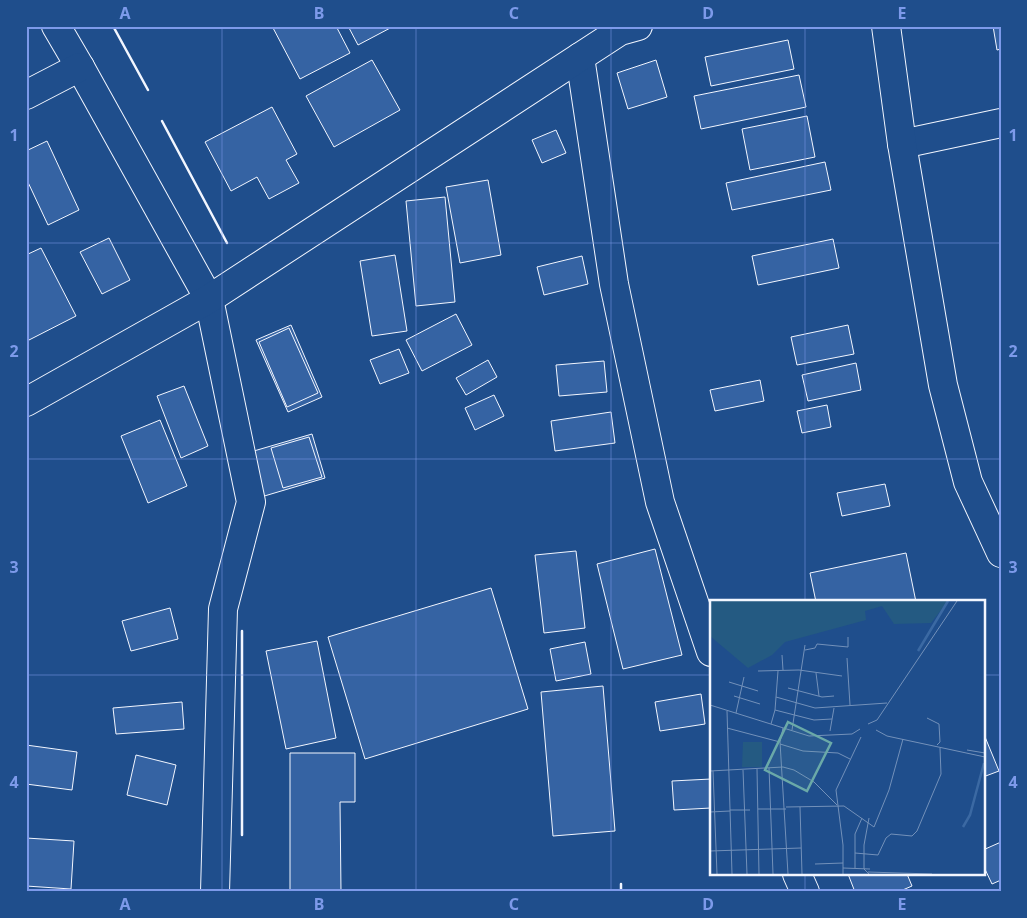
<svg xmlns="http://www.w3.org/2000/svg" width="1027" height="918" font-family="'Noto Sans',sans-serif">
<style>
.building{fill:#3563a3;stroke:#f2f6ff}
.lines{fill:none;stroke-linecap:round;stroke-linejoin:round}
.minor-casing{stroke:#f2f6ff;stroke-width:30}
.major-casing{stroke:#f2f6ff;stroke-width:30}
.minor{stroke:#1f4e8c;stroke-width:28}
.major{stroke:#1f4e8c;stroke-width:28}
.wall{stroke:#f2f6ff;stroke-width:2.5}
.grid{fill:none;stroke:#7d9aea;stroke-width:1;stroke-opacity:0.55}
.inset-river{fill:none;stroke:#3b69a3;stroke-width:2.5}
.inset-road{fill:none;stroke:#7391ba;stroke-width:1}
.view{fill:#6aa9a8;fill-opacity:0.15;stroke:#6aa9a8;stroke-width:2.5}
.inset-edge{fill:none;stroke:#f2f6ff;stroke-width:2.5}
.neatline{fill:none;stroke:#7d9aea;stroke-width:2}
.grid-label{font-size:16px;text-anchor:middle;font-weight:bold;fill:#7d9aea}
</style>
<rect width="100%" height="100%" fill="#1f4e8c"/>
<g class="building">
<polygon points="272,26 336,26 350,53 300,79"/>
<polygon points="348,26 394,26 358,45"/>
<polygon points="993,26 1001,26 1001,49 997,50"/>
<polygon points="788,40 794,69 711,86 705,57"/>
<polygon points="372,60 400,110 334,147 306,96"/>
<polygon points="656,60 667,97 628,109 617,73"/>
<polygon points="799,75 806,107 701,129 694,96"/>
<polygon points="272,107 297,154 286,160 299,183 269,199 257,177 231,191 205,142"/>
<polygon points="807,116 815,157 750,170 742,129"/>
<polygon points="556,130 566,153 542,163 532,140"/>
<polygon points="47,141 79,210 48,225 26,178 26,151"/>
<polygon points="825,162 831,190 732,210 726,183"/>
<polygon points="488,180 501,255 460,263 446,187"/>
<polygon points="445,197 455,302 416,306 406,201"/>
<polygon points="109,238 130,280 102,294 80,252"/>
<polygon points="833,239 839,268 758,285 752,256"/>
<polygon points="41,248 76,316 29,340 26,335 26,255"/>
<polygon points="395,255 407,331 372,336 360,261"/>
<polygon points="582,256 588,284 544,295 537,267"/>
<polygon points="456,314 472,345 422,371 406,340"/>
<polygon points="291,325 322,397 288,412 256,340"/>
<polygon points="848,325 854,354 797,365 791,337"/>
<polygon points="289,328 318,393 287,407 259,342"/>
<polygon points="399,349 409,373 380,384 370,360"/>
<polygon points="488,360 497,377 466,395 456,378"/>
<polygon points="604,361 607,392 559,396 556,365"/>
<polygon points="856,363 861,390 808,401 802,375"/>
<polygon points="760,380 764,401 715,411 710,390"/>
<polygon points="184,386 208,446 181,458 157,396"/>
<polygon points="494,395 504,416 475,430 465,408"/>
<polygon points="827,405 831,427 802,433 797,411"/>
<polygon points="611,412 615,443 555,451 551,421"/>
<polygon points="160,420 187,486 148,503 121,436"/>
<polygon points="312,434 325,478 261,497 247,453"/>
<polygon points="309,437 322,477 283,488 271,448"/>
<polygon points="885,484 890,506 842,516 837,493"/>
<polygon points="655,549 682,655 623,669 597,564"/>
<polygon points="576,551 585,628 544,633 535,555"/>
<polygon points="906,553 916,602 816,602 810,573"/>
<polygon points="491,588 528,709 365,759 328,637"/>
<polygon points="170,608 178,639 131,651 122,621"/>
<polygon points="317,641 336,738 286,749 266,651"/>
<polygon points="585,642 591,674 556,681 550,649"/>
<polygon points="603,686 615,831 553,836 541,692"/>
<polygon points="701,694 705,724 660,731 655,702"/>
<polygon points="182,702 184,729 116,734 113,708"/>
<polygon points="983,732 999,771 983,777"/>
<polygon points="26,745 77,752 72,790 26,784"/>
<polygon points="290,753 355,753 355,802 340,802 341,892 290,892"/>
<polygon points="136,755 176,765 167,805 127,795"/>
<polygon points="711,779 711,808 674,810 672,781"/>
<polygon points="26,838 74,841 71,889 26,886"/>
<polygon points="1001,842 1001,880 992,884 983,865 983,850"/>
<polygon points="848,874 907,874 912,886 898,892 855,892"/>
</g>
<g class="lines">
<g class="minor-casing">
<g id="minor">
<polyline points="56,26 80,67 209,299 251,502 223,609 215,892"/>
<polyline points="580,57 614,284 660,502 711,652"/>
<polyline points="26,95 80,67"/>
<polyline points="902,144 1001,123"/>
<polyline points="26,402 209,299 620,31 638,26"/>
<polyline points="797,874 805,892"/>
</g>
</g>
<g class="major-casing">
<polyline id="major" points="886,26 902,144 943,385 968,482 1001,553"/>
</g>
<use href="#minor" class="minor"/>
<use href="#major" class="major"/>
<g class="wall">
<polyline points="113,26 148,90"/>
<polyline points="162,121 227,243"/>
<polyline points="242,835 242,631"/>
<polyline points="621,884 621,892"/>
</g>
</g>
<path class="grid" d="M222,26V892M416,26V892M611,26V892M805,26V602M26,243H1001M26,459H1001M26,675H711M983,675H1001M805,874V892"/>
<g transform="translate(710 600)">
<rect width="275" height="275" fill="#1f4e8c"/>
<path d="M0,1H238L221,23L184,24L172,6L155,11L156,20L75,42L62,55L38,68L0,36ZM33,142H52V167H32Z" fill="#245a82"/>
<path class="inset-river" d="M208,51L238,1M253,227L260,215L274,163"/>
<path class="inset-road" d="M95,50L105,48L107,44L138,47V37M72,55L73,70M137,58L140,105M48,71L89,70L132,76M106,73L109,96M19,82L48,91M78,88L112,97L124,96M24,96L50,104M66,97L105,108L177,103M0,105L99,136L142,134L150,129M65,110L104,120L122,119M17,111L22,274M26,113L34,77M217,118L229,124L230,142L227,145M61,124L65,110L68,71M158,124L167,120L247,1M17,128L70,142M73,128L70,142L78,274M82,130L95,45M166,130L177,136L275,157M120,131L124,108M70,144L93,151L128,153L140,159M257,150L275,153M59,168L63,274M47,169L49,274M33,170L37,274M0,171L73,167L84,170L104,182L127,205M3,171L7,274M76,207L134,206L164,227L179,190L193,139M90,207L92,274M48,209H76M20,210H40M0,212L20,211M0,251L91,248M145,253L168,255L176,238L181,234L202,236L207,231L231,174L230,148M105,264L133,263M133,268L160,269M145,268V234L152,218M158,272L222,274M133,274V245L126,190L151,137M159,274L154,269V245L159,218"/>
<path class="view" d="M78,122L121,143L97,191L55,170Z"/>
<rect width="275" height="275" class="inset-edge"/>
</g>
<rect width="1027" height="918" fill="none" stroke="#1f4e8c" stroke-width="55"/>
<rect x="28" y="28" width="972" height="862" class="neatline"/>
<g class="grid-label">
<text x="125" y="19">A</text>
<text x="319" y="19">B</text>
<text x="514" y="19">C</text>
<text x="708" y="19">D</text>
<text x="902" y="19">E</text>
<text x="14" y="141">1</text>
<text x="1013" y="141">1</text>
<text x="14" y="357">2</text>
<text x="1013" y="357">2</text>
<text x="14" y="573">3</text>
<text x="1013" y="573">3</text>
<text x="14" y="788">4</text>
<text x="1013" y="788">4</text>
<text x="125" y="910">A</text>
<text x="319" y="910">B</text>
<text x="514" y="910">C</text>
<text x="708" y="910">D</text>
<text x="902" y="910">E</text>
</g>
</svg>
